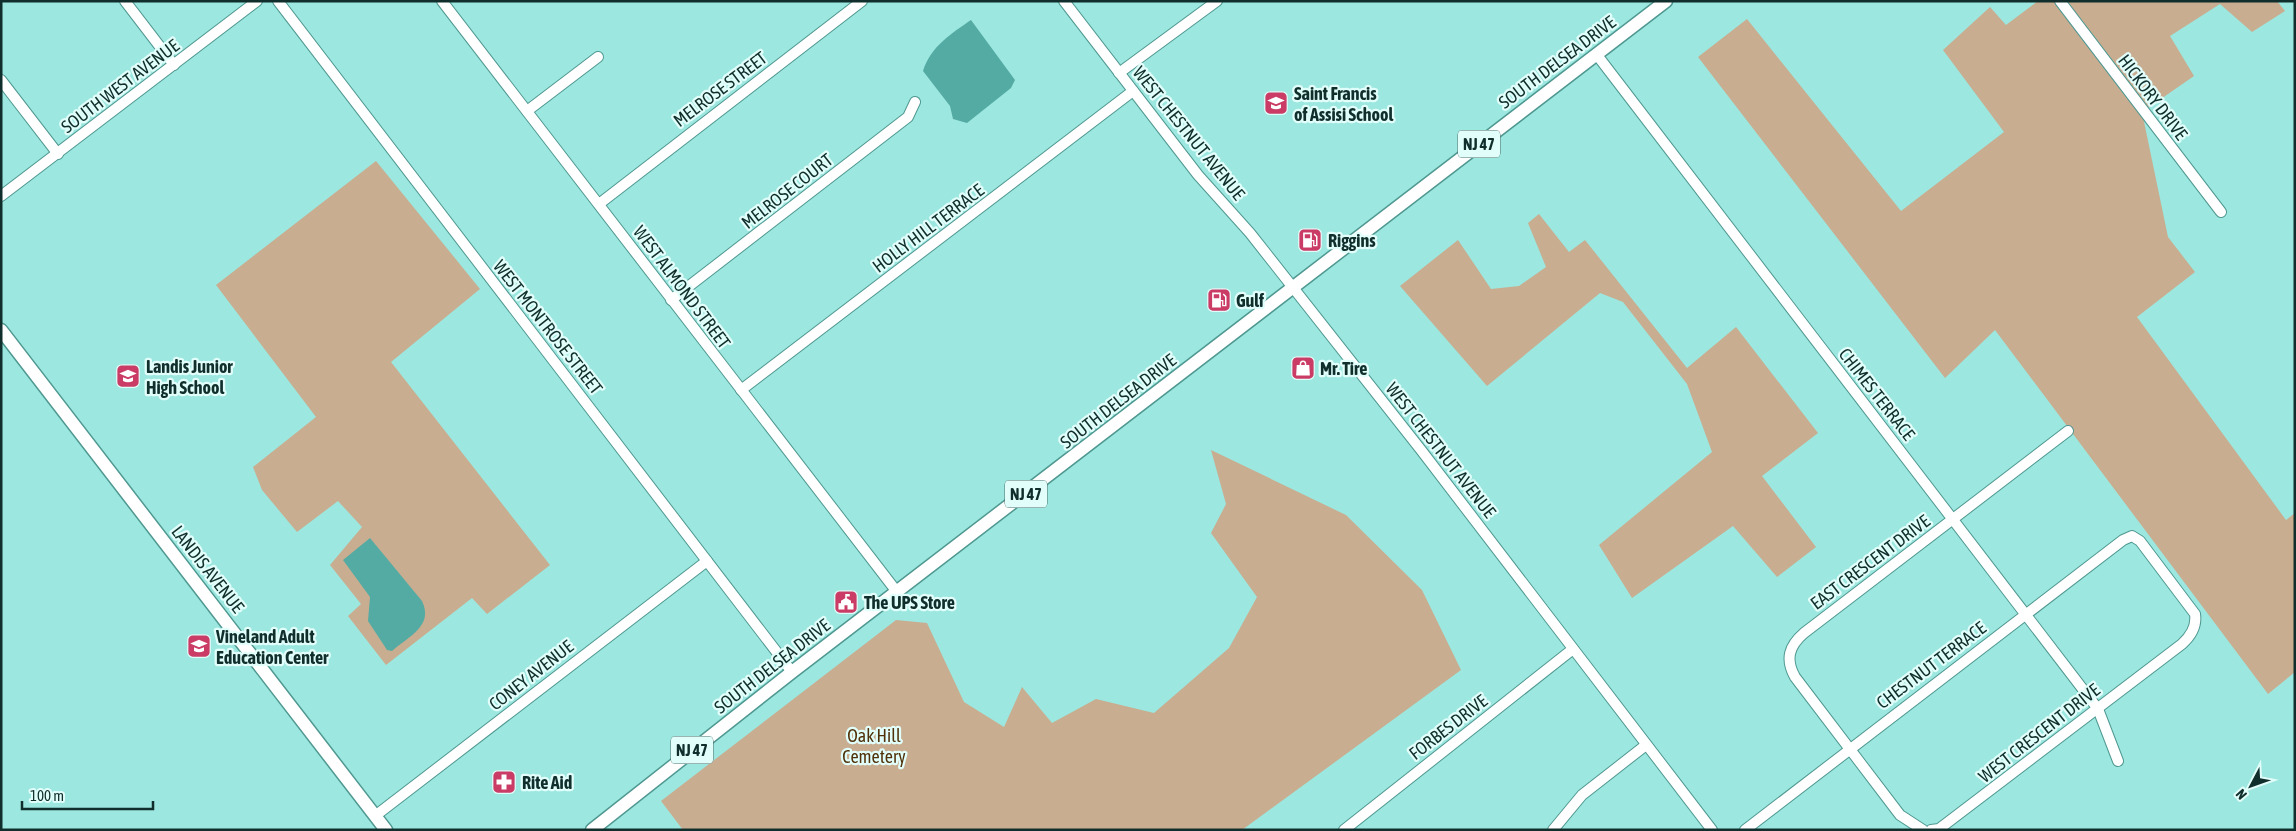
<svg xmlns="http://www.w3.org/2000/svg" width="2296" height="831" font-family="'Asap Condensed',sans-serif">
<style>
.green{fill:#c9ad90}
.water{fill:#54aba3}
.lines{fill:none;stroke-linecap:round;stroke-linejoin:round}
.minor-casing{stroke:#4f9891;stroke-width:12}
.major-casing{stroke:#4f9891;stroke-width:15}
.minor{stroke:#fff;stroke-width:10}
.major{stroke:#fff;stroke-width:12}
.labels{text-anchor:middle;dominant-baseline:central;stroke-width:4.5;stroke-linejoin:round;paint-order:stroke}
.shield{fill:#e2fefb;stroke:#4f6d6a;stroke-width:1}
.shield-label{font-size:16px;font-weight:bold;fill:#102f2c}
.street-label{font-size:18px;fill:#102f2c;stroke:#e2fefb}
.poi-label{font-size:18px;font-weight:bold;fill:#102f2c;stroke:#e2fefb;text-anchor:start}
.park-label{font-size:18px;fill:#503109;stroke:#e2fefb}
</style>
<rect width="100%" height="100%" fill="#9ce7df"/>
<g class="green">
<polygon points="2038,1 2277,1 2285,11 2252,32 2220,4 2170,36 2194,76 2142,112 2168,237 2195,272 2137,317 2286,520 2295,513 2295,672 2268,694 1995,330 1945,378 1698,57 1747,19 1901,211 2004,132 1943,50 1990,7 2006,25"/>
<polygon points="376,161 480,289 391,362 550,565 487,614 472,598 386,665 348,616 361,604 330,565 362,527 338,501 297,532 262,490 253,467 316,417 216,285"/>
<polygon points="1539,214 1569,252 1585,240 1687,368 1736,327 1818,433 1762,476 1816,547 1777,577 1733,526 1632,598 1599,545 1712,452 1687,384 1623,302 1600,293 1487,386 1400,286 1458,240 1491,289 1519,286 1546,267 1528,223"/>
<polygon points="1211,450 1346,515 1422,590 1461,670 1242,830 683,830 661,801 896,620 927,623 964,702 1004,727 1022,687 1052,723 1096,699 1154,713 1229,648 1257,597 1211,533 1226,504"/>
</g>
<g class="water">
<path d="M971,20L1015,80L1011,88L967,123L953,119L950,106L923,71C931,46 951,34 971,20Z"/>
<path d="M370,538L422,601C434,626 409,636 392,651L387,650L368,621L370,597L343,560Z"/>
</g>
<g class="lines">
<g class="minor-casing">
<g id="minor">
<polyline points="125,1 174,65"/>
<polyline points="278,1 792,672"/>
<polyline points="442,1 897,592"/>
<polyline points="1064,1 1198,175 1250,233 1421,450 1712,830"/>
<polyline points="2060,1 2221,212"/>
<polyline points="1597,55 2098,709 2118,761"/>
<polyline points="1119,73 1217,1"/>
<polyline points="1,80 58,154"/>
<polyline points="527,111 598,57"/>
<polyline points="1,196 257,1"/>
<polyline points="599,204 862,1"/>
<polyline points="671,300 908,117 915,102"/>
<polyline points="741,390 1133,91"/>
<polyline points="375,816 707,561"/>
<polyline points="1344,830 1573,649"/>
<polyline points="1553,830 1582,795 1646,745"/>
<path d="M1745,830L2123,540L2132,536L2140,541L2195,614C2197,627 2191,636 2182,644L1939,829L1931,830"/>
<path d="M1923,830L1900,815L1795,677C1785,659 1789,646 1804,633L2068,431"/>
</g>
</g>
<g class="major-casing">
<g id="major">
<polyline points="1,330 386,830"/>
<polyline points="592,830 792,672 1666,1"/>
</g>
</g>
<use href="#minor" class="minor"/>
<use href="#major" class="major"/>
</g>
<defs>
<g id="school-square" transform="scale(1.25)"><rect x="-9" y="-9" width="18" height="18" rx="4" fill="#ca3c65" stroke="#e2fefb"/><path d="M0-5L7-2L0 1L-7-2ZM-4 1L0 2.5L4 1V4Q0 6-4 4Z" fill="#fff"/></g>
<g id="fuel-square" transform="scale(1.25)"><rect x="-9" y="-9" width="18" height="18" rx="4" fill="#ca3c65" stroke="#e2fefb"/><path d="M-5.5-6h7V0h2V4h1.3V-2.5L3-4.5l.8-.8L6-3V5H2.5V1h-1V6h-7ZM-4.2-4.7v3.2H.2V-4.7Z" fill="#fff"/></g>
<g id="shop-square" transform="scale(1.25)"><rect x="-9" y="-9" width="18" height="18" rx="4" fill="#ca3c65" stroke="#e2fefb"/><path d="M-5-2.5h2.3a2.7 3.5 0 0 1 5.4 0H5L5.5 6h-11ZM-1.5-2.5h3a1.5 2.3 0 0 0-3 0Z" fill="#fff"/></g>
<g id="civic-square" transform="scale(1.25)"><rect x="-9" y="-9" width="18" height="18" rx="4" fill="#ca3c65" stroke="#e2fefb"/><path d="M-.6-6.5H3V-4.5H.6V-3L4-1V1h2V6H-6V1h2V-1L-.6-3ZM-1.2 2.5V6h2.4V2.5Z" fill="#fff"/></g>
<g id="pharmacy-square" transform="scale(1.25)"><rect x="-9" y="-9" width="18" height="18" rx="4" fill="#ca3c65" stroke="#e2fefb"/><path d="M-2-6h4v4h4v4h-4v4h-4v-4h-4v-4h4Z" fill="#fff"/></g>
</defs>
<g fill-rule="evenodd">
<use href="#school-square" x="1276" y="103"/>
<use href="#fuel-square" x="1310" y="240"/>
<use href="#fuel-square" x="1219" y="300"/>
<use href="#shop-square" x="1303" y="368"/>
<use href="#school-square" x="128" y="376"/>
<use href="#civic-square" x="846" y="602"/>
<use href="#school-square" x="199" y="646"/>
<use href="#pharmacy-square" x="504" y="782"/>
</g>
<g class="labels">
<g class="shield">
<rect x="1458" y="130.5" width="42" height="27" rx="4"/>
<rect x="1005" y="480.5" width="42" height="27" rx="4"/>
<rect x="671" y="736.5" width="42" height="27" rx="4"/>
</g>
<g class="shield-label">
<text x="1479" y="144">NJ 47</text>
<text x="1026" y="494">NJ 47</text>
<text x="692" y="750">NJ 47</text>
</g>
<g class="street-label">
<text transform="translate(1557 62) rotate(-37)">SOUTH DELSEA DRIVE</text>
<text transform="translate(120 86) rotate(-37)">SOUTH WEST AVENUE</text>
<text transform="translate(720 89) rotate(-37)">MELROSE STREET</text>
<text transform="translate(2153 97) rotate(53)">HICKORY DRIVE</text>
<text transform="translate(1189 133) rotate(51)">WEST CHESTNUT AVENUE</text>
<text transform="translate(787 191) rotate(-38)">MELROSE COURT</text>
<text transform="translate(928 228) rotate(-37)">HOLLY HILL TERRACE</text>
<text transform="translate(682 287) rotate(53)">WEST ALMOND STREET</text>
<text transform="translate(548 327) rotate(52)">WEST MONTROSE STREET</text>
<text transform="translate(1877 394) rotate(52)">CHIMES TERRACE</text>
<text transform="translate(1118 401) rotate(-38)">SOUTH DELSEA DRIVE</text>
<text transform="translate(1441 450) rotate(52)">WEST CHESTNUT AVENUE</text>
<text transform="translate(1870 562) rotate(-37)">EAST CRESCENT DRIVE</text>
<text transform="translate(208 569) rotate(52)">LANDIS AVENUE</text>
<text transform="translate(1931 665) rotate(-37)">CHESTNUT TERRACE</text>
<text transform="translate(772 666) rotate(-38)">SOUTH DELSEA DRIVE</text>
<text transform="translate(531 675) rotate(-38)">CONEY AVENUE</text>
<text transform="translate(1448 727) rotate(-38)">FORBES DRIVE</text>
<text transform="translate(2039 733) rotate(-38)">WEST CRESCENT DRIVE</text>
</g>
<g class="poi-label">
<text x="1294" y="93">Saint Francis<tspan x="1294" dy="21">of Assisi School</tspan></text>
<text x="1328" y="240">Riggins</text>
<text x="1236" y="300">Gulf</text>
<text x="146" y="366">Landis Junior<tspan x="146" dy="21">High School</tspan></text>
<text x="1320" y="368">Mr. Tire</text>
<text x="864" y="602">The UPS Store</text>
<text x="216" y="636">Vineland Adult<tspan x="216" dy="21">Education Center</tspan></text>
<text x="522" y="782">Rite Aid</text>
</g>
<g class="park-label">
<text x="874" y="735">Oak Hill<tspan x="874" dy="21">Cemetery</tspan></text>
</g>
</g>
<rect width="2296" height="831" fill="none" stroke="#102f2c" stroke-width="5"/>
<g transform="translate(2251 786) rotate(229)" stroke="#e2fefb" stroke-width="4" paint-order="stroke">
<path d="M0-4L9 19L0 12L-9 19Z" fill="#102f2c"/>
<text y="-8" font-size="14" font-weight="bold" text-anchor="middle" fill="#102f2c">N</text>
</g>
<path d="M22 801v8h131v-8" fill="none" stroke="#102f2c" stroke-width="2.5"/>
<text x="30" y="801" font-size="15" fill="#102f2c" stroke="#e2fefb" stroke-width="4" paint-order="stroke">100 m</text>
</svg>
